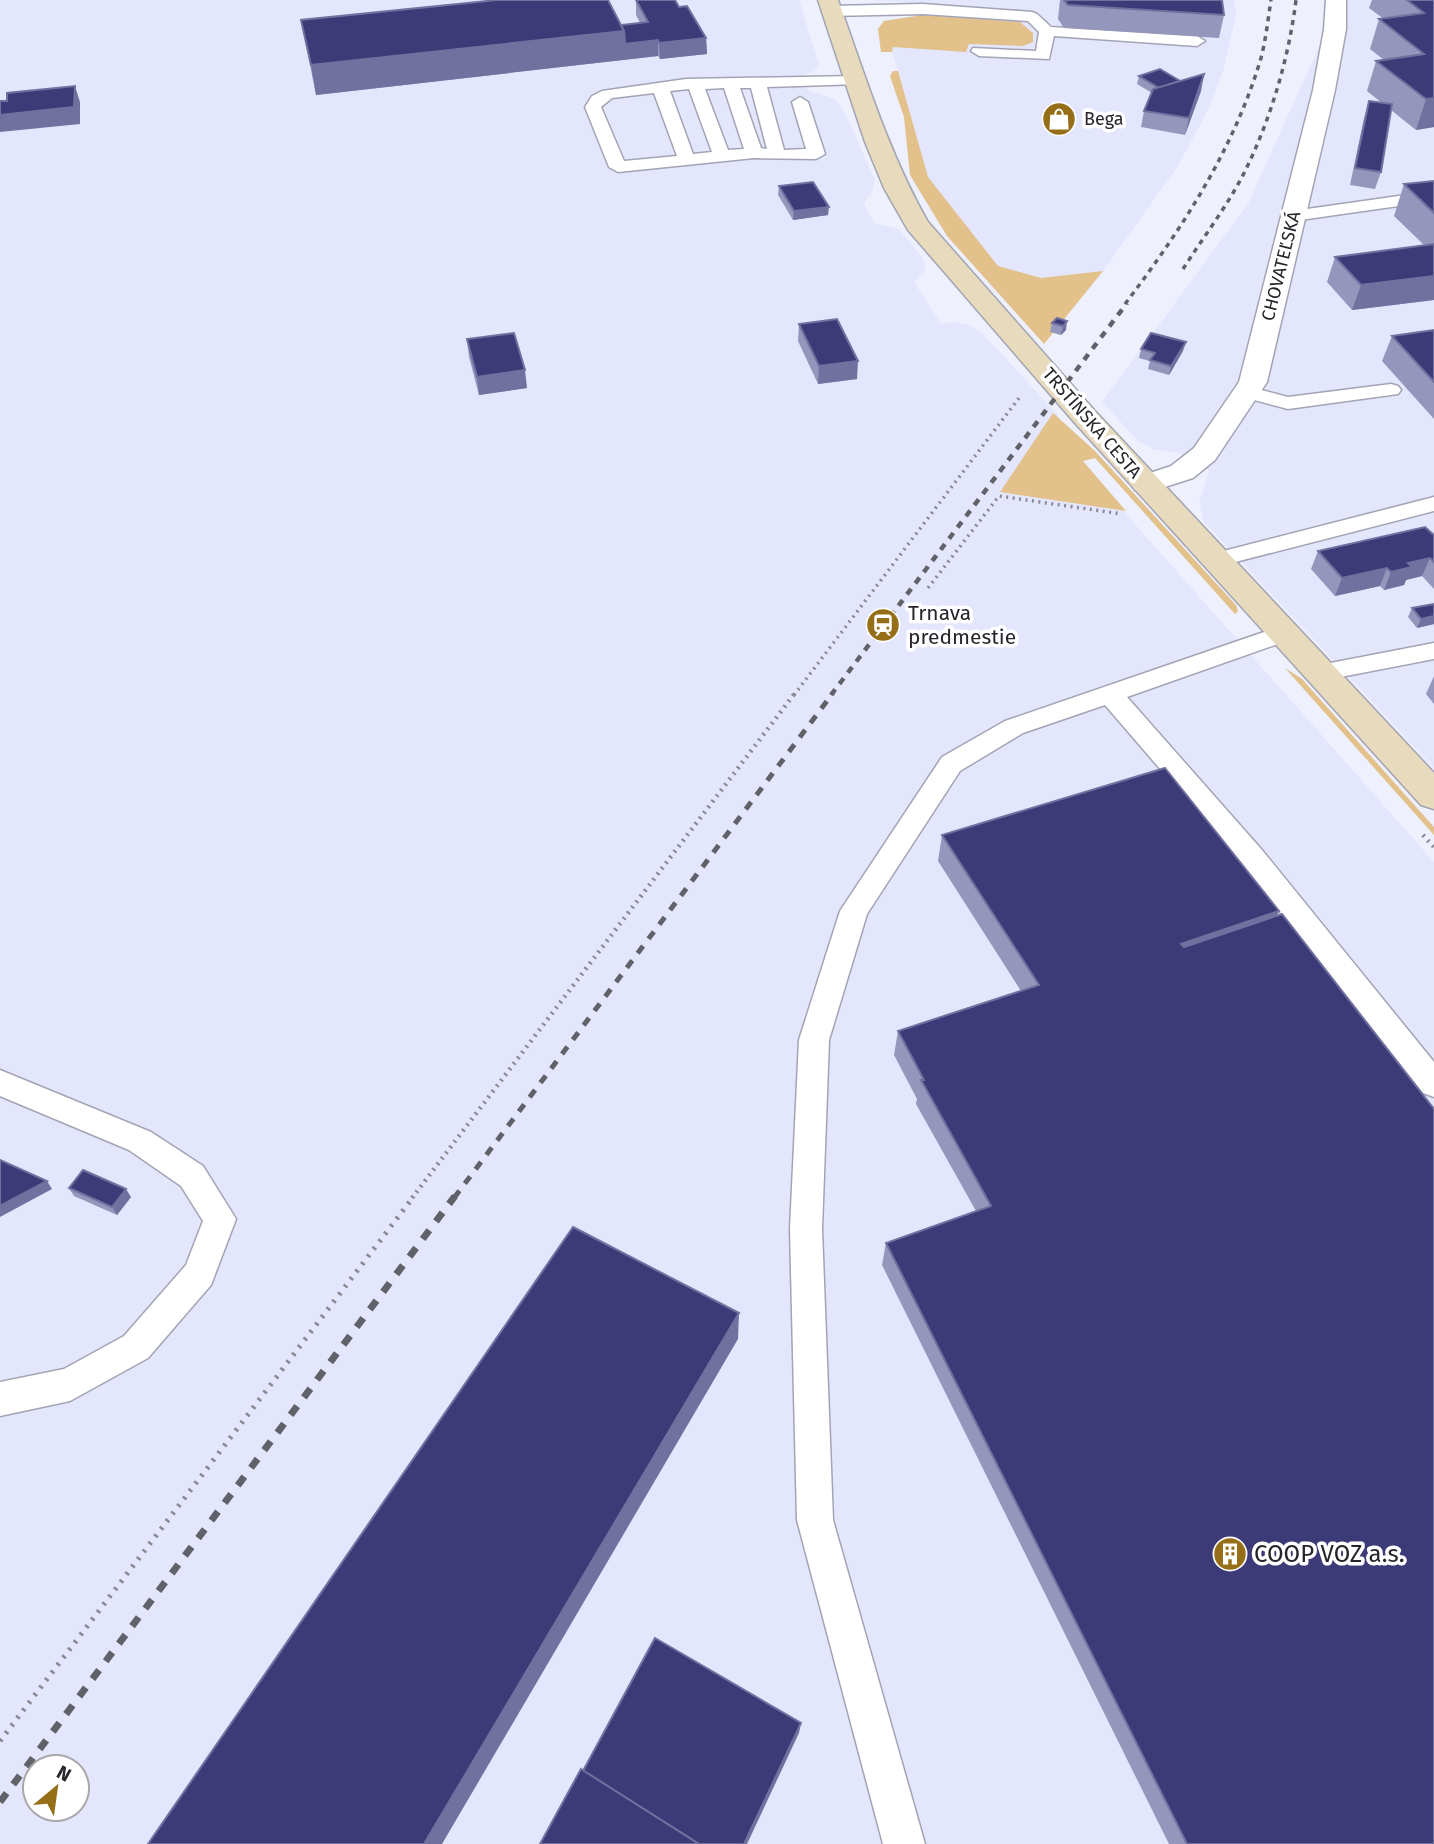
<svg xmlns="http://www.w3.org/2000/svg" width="1434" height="1844" font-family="'Fira Sans',sans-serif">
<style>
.built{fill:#e4e6fe;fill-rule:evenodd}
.green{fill:#e2c18a}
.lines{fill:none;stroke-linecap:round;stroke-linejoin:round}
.lane-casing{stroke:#a2a4b4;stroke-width:3}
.street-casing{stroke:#a2a4b4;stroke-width:3}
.secondary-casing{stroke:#a2a4b4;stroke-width:3}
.path-far2{stroke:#888993;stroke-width:3.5;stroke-dasharray:2 4.5;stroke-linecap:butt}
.path-far1{stroke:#888993;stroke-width:4.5;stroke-dasharray:2 5;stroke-linecap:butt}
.path{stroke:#888993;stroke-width:5;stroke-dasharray:2.5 7;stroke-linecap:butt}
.lane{fill:#fff;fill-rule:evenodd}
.street{fill:#fff;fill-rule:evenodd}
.secondary{fill:#e8dabc;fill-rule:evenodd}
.rail-far3{stroke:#606169;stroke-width:3.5;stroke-dasharray:5 5;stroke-linecap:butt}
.rail-far2{stroke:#606169;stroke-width:4.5;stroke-dasharray:7 7;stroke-linecap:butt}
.rail-far1{stroke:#606169;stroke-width:5;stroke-dasharray:9 9;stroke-linecap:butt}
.rail{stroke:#606169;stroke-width:7;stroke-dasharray:11 11;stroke-linecap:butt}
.wall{fill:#9596bb}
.shaded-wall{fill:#7171a0}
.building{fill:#3c3b78;stroke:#7171a0;stroke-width:2}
.labels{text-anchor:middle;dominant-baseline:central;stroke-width:7;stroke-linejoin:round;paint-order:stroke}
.far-poi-label{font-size:18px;fill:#25252b;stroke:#fff;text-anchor:start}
.far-street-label{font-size:18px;fill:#25252b;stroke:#fff}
.poi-label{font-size:21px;fill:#25252b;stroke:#fff;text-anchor:start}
.near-poi-label{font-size:24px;fill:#25252b;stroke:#fff;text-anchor:start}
</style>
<rect width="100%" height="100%" fill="#eef0fe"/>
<g class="built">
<path d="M0,0H799L819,65L814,71L804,75L808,90L835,99L845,113L875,180L872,192L864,203L874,223L899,229L924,260L925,272L914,282L941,324L955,322L969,325L982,333L1058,415L1080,462L1434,862V1844H0ZM35,1767H77V1809H35Z"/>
<polygon points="871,0 1234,0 1236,14 1224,68 1208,110 1178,166 1103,271 1044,344 947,236 910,175 904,117 890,76 898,71 892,52 881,52 878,29 884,21 922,15 923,4"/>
<polygon points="1324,0 1434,0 1434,768 1204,522 1199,503 1209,471 1177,452 1155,450 1138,441 1102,402 1248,204 1322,40"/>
</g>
<g class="green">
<polygon points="923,15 1020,22 1033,33 1033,42 1023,46 969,44 966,52 893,47 892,52 881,52 878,29 884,21"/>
<polygon points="893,71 898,71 928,177 998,266 1041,278 1103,271 1044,344 947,236 910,175 904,117 890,76"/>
<polygon points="1053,413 1095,451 1236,605 1238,611 1235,614 1095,458 1083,461 1126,511 1000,492"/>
<polygon points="1285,668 1302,679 1434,827 1434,835"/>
</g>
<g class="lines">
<g class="lane-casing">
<g id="lane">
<polygon points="923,4 1032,12 1037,14 1051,27 1197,36 1205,41 1197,46 1054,36 1049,59 979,56 971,51 973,48 1036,51 1039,32 1028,21 923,14 830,16 822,11 830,6"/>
<path d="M855,76L863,81L861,84L767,87L784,150L806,149L792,102L800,97L808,102L825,154L816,159L754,158L618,172L609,167L585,107L592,96L602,91L686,79ZM724,88L744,149L728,150L705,89ZM740,88H751L767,149L761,148ZM689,89L712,152L693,154L670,91ZM654,93L677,156L624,161L601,107L612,98Z"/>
<polygon points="1434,191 1434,201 1293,221 1284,216 1293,211"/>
<polygon points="1391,384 1398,386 1401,390 1398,394 1288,409 1239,396 1236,392 1239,388 1246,386 1288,397"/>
<polygon points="1434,497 1434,511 1216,567 1208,565 1205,560 1208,555"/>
<polygon points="1284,625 1292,627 1296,633 1292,639 1127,697 1262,850 1434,1062 1434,1097 1423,1093 1242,864 1105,705 1023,733 960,771 867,914 829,1040 822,1229 833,1520 925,1844 883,1844 797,1520 790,1229 799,1040 840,911 942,757 1005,721"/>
<polygon points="1434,643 1434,659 1320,681 1311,679 1308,673 1311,667 1320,665"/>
<polygon points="0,1070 151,1132 203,1166 236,1219 211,1285 148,1358 70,1401 0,1416 0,1382 64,1369 124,1336 186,1265 203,1221 181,1186 129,1150 0,1096"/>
</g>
</g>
<g class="street-casing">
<polygon id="street" points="1326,0 1346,0 1346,29 1335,90 1267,382 1215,460 1193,478 1146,493 1135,490 1131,484 1135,478 1171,466 1194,448 1239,382 1313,90 1324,29"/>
</g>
<g class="secondary-casing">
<path id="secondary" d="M818,0H838C865,75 888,152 928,222L1094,410L1434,773V809L1421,805L1074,422L908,230L884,188L865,142Z"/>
</g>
<g class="path-far2">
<polyline points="928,588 999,496 1122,514"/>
<polyline points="794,695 1019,398"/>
</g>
<g class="path-far1">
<polyline points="1423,835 1434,847"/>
<polyline points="412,1198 795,693"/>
</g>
<polyline class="path" points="0,1741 414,1196"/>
<use href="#lane" class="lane"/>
<use href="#street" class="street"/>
<use href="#secondary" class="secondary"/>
<g class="rail-far3">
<path d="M1183,269C1204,236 1229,204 1246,169C1271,118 1289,57 1296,0"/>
<path d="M1125,304C1182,229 1234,149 1261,58C1266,39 1268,19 1271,0"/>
</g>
<polyline class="rail-far2" points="831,695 1127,303"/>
<polyline class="rail-far1" points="454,1198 833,693"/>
<polyline class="rail" points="0,1802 455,1196"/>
</g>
<g class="wall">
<polygon points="636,0 675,0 679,7 706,38 707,54 660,59 658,56 316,95 301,20 621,25 640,23 636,15"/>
<polygon points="1060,0 1222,0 1224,15 1219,38 1064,28 1058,19"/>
<polygon points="1372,0 1434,0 1434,127 1416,130 1391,110 1381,172 1375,189 1350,185 1364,118 1369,101 1382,103 1367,91 1376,61 1384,60 1370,49 1379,19 1384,19 1369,8"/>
<polygon points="1139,76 1180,81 1201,91 1185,135 1141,127 1144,111 1152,93 1137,84"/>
<polygon points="1434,181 1434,300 1352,310 1327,282 1335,257 1424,245 1394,216 1404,184"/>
<polygon points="779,186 828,215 793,220 778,195"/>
<polygon points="1057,318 1066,330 1061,335 1050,332 1052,323"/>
<polygon points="799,324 857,379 818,384 798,341"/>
<polygon points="1434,330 1434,419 1382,361 1392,336"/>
<polygon points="467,339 527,388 479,395 469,357"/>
<polygon points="1141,349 1183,351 1169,375 1148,369 1150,361 1139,358"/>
<polygon points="1434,535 1434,589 1422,576 1406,580 1404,585 1384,590 1380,586 1335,596 1311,569 1318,551"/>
<polygon points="1434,604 1434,624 1417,628 1408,617 1412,608"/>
<polygon points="1434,676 1434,704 1426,694"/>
<polygon points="942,835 1276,916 1434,1844 1169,1844 882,1265 886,1243 976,1211 916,1104 917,1099 894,1055 898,1031 1021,991 938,861"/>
<polygon points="69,1188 131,1197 117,1215 74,1196"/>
</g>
<g class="shaded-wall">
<polygon points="624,31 658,40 658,56 316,95 311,65"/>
<polygon points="706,38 707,54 660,59 659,43"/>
<polygon points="1204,74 1201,91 1185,135 1189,118"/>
<polygon points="75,86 80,102 80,124 0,132 0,115"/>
<polygon points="1434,98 1434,127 1416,130 1426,99"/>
<polygon points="829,207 828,215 793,220 794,211"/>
<polygon points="1434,276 1434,300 1352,310 1361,285"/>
<polygon points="1067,321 1066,330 1061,335 1063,326"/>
<polygon points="1186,342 1183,351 1169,375 1171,366"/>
<polygon points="858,361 857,379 818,384 819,366"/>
<polygon points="525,370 527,388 479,395 477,377"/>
<polygon points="1430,558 1422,576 1406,580 1404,585 1384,590 1391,572 1408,563"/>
<polygon points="1387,568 1380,586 1335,596 1342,578"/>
<polygon points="1434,616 1434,624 1417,628 1421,619"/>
<polygon points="1279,911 1268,936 1172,969 1181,944"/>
<polygon points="47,1181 52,1189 0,1217 0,1206"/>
<polygon points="126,1189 131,1197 117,1215 112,1207"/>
<polygon points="739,1313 738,1339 442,1844 424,1844"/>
<polygon points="801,1723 799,1733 747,1844 744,1844"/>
</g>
<g class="building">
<polygon points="497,0 608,0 624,31 311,65 301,20"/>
<polygon points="636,0 675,0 679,7 687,6 706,38 659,43 658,40 625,44 624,31 621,25 648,22"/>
<polygon points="1064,0 1222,0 1224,15 1068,5"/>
<polygon points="1407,0 1434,0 1434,98 1426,99 1376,61 1424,54 1379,19 1424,13"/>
<polygon points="1160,69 1180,81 1159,88 1139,76"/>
<polygon points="1204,74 1189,118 1144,111 1153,89"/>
<polygon points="75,86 74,107 0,115 0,101 7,101 7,93"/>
<polygon points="1369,101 1392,104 1381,172 1355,168"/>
<polygon points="1434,181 1434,213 1404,184"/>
<polygon points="813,182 829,207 794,211 779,186"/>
<polygon points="1434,244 1434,276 1361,285 1335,257"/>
<polygon points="1057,318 1067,321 1063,326 1052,323"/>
<polygon points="837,319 858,361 819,366 799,324"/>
<polygon points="1434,330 1434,382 1392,336"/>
<polygon points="514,333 525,370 477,377 467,339"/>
<polygon points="1151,333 1186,342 1171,366 1150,360 1155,353 1141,349"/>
<polygon points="1425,527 1434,535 1434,562 1430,558 1408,563 1412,567 1391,572 1387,568 1342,578 1318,551"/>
<polygon points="1434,604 1434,616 1421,619 1412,608"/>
<polygon points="1165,768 1279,911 1181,944 1184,947 1282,914 1434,1109 1434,1844 1187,1844 886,1243 991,1206 921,1080 924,1080 898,1031 1039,985 942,835"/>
<polygon points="0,1160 47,1181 0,1206"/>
<polygon points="83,1170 126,1189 112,1207 69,1188"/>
<polygon points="573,1227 739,1313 424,1844 148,1844"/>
<polygon points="655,1638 801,1723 744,1844 699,1844 583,1771"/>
<polygon points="581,1769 699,1844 540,1844"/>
</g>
<defs>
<g id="shop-disc" transform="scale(1.75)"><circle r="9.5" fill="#966e18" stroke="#fff"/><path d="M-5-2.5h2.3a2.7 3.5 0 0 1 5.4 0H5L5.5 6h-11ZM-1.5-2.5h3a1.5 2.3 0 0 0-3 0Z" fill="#fff"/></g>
<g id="station-disc" transform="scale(1.75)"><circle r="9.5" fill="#966e18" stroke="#fff"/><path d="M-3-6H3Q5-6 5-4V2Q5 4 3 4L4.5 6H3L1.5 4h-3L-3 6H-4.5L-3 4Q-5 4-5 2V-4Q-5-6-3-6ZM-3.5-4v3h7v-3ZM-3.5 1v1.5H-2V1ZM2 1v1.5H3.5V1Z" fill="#fff"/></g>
<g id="building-disc" transform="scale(1.75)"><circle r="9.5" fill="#966e18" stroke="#fff"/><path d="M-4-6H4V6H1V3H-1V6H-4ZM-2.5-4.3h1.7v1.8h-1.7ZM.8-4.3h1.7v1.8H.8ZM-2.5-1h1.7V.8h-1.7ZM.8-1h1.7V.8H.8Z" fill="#fff"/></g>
</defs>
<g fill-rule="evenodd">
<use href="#shop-disc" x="1059" y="119"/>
<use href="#station-disc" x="883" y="625"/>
<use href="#building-disc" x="1230" y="1554"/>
</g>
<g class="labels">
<g class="far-poi-label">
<text x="1084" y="119">Bega</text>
</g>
<g class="far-street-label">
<text transform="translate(1281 266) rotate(-76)">CHOVATEĽSKÁ</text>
<text transform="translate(1092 423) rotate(49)">TRSTÍNSKA CESTA</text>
</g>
<g class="poi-label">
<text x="908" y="613">Trnava<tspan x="908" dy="24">predmestie</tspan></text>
</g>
<g class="near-poi-label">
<text x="1254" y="1554">COOP VOZ a.s.</text>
</g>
</g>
<g transform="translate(56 1788) rotate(29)"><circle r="33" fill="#ffffff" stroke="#a8a8aa" stroke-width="2"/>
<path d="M0-5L12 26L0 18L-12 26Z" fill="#966e18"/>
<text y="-10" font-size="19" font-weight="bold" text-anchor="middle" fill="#25252b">N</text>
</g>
</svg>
